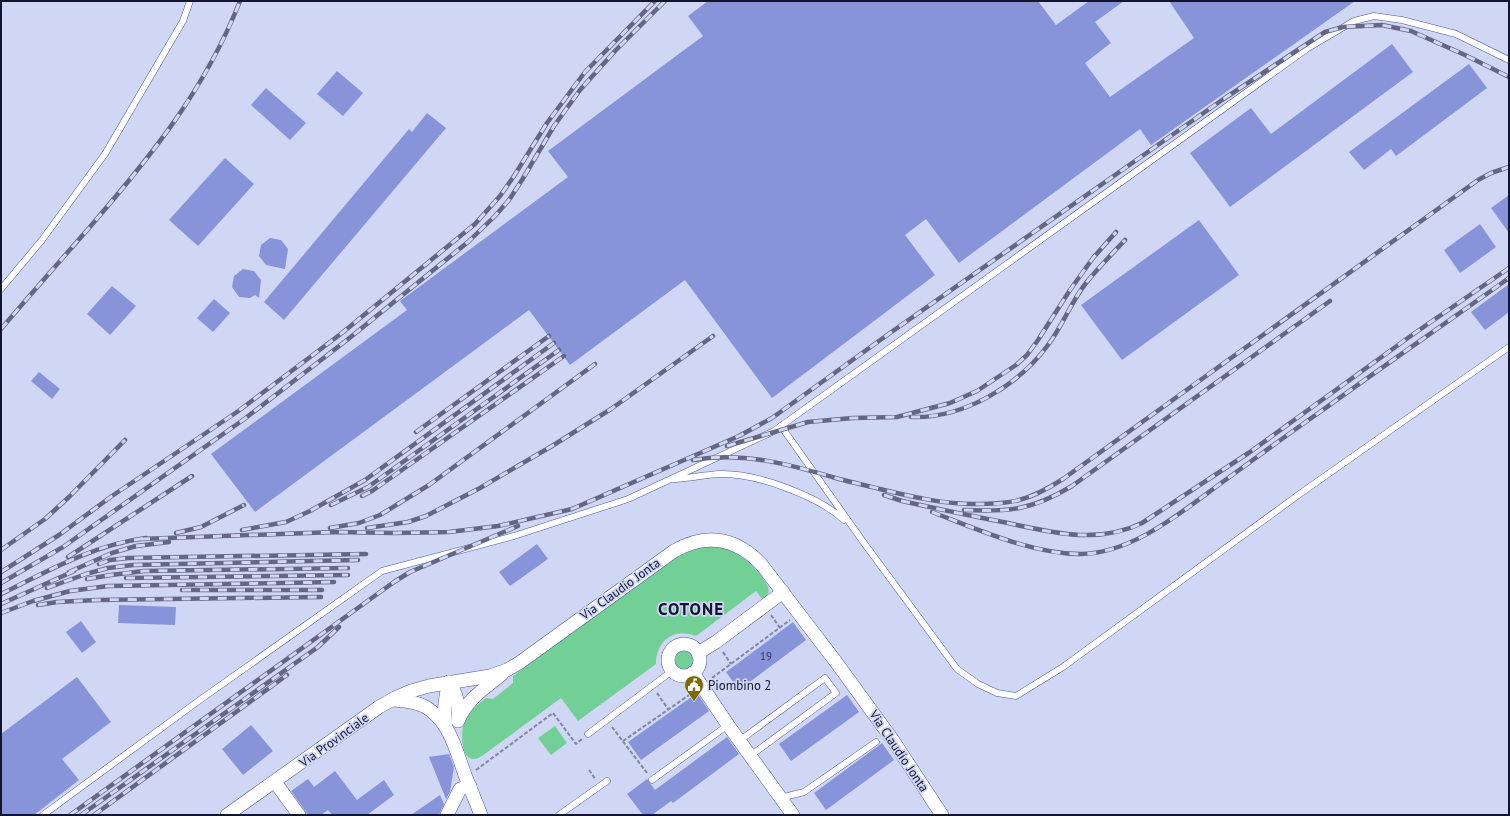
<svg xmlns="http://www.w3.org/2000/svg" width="1510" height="816" font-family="'PT Sans',sans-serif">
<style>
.green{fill:#72cf96}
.building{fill:#8794d9}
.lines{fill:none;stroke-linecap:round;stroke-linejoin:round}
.service-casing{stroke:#4e5897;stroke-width:7}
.minor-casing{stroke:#4e5897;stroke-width:14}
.path{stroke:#8186a2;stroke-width:2;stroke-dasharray:4 2;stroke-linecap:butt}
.service{stroke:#fff;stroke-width:6}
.minor{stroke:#fff;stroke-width:13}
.rail-casing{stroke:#636783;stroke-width:4.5}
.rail{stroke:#d0d7f4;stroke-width:3;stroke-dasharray:9;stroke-linecap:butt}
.labels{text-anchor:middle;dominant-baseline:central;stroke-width:3.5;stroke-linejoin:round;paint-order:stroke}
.number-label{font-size:11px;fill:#2f355a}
.street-label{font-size:13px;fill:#121530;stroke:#d0d7f4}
.poi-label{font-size:13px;fill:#121530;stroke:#d0d7f4;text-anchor:start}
.district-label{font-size:17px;font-weight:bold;letter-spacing:1px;fill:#121530;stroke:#d0d7f4}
</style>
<rect width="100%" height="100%" fill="#d0d7f4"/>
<g class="green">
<path d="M699,546C706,546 714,544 721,546C739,552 751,563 762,577C768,586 773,592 763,600L756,591L696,636C674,627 656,641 656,664L578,721L561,698L482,756C460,770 459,730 466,718C470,710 479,704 486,698L493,699L513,683V676L677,556Z"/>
<circle cx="684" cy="660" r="9"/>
<polygon points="555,726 567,743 551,755 538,738"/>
</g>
<g class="building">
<polygon points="708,1 1038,1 1056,25 1089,1 1124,1 1095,22 1111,43 1085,63 1110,97 1194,38 1169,1 1355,1 1151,145 1140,129 959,263 926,219 905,235 935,275 772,398 685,280 570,365 529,310 255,512 211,454 407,310 400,301 568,177 548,151 703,36 688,16"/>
<polygon points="1392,44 1413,72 1230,207 1190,153 1251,108 1271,134"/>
<polygon points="1469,64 1487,88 1396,156 1391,149 1364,170 1349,152"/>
<polygon points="337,71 363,93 343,116 317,94"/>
<polygon points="266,88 306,123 290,140 251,105"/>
<polygon points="427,113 446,128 284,320 264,302 409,129 412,132"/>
<polygon points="225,158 254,184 198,246 169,220"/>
<polygon points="1509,195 1509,233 1491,208"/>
<polygon points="1199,220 1239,275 1122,360 1081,305"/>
<polygon points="1480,224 1496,247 1460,273 1444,250"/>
<polygon points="270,238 281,240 288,249 285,269 266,265 259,256 261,245"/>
<polygon points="243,269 254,271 261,280 259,298 255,295 250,298 239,297 232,287 234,276"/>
<polygon points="1509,284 1509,312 1485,330 1471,312"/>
<polygon points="112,286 136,306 110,335 87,314"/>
<polygon points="214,299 230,313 213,332 197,318"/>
<polygon points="39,372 60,389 52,399 31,381"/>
<polygon points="537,544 548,559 510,586 499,572"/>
<polygon points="119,605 176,607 175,625 118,623"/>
<polygon points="81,621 96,642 82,653 66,632"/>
<polygon points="793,622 806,640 739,690 726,672"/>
<polygon points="77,677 111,722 62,759 79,780 34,815 1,815 1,734"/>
<polygon points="697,693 709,711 641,760 628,742"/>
<polygon points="847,695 859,712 791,761 779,744"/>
<polygon points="251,725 273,751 243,775 222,749"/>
<polygon points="727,737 739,754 673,803 671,801 652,815 643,815 627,794 647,779 655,790"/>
<polygon points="882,743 894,760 826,810 814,793"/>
<polygon points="449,754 454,767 450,792 446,799 429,757"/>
<polygon points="335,771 357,800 384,780 394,795 367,815 332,815 328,810 321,815 308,815 291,791 308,779 314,787"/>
<polygon points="440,795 444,804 439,815 411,815"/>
</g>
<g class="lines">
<g class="service-casing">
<g id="service">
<polyline points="1,289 42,240 105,154 183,21 190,1"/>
<polyline points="781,426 864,543 957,669 978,684 997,693 1016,696 1063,667 1301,493 1509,347"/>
<path d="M674,479C689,478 705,475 720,474C756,473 818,496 844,520"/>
<polyline points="588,734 672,671"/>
<polyline points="739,741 825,678 836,693 750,756"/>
<polyline points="652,780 728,725"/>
<polyline points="780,798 804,792 876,742"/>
<polyline points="43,815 197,702 382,571 514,536 628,499 774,431 1308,48 1354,21 1374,16 1402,20 1456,34 1509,60"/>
<polyline points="559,815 607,781"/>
</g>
</g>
<g class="minor-casing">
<g id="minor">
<circle cx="684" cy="660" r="16"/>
<polyline points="698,653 716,642 783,592"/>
<polyline points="693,673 728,725 793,815"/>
<path d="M449,682C457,693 459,704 458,718"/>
<path d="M392,700C405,701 420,702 430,710C450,724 457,753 465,775C470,788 476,802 481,815"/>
<path d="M458,721C467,699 484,689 502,674"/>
<path d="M446,727C443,710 445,699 449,682"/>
<polyline points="275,782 299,815"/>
<path d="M227,815L379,707L395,698L411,691L429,686L490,676L507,670L519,663L674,551C706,533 735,537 761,564L836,662L892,739L942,815"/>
<polyline points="447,815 460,789 470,786"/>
</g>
</g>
<g class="path">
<polyline points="771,615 780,628"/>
<polyline points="723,652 731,664"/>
<polyline points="712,678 790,620"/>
<polyline points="657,693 668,709"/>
<polyline points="612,727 647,773"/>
<polyline points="623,741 692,693"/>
<polyline points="476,770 553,713 576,744 582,739"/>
<polyline points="589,770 596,780"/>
</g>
<use href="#service" class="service"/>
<use href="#minor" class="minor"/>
<g class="rail-casing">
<g id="rail">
<path d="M1,329C30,295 60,261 89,228C151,156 205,90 240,1"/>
<path d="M911,417C963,419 1018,386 1048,345C1063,325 1071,302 1086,283C1098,268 1112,254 1125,240"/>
<polyline points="416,432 549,336"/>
<polyline points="727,446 808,422 853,418 897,417 950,403 977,391 1016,365 1027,355 1038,340 1070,290 1093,258 1116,232"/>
<path d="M693,460C743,451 792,465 839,479C854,483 869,486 884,490C913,497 943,504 974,504C988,504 1005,504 1019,500C1035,496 1049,488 1063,479L1478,180L1491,173L1509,167"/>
<path d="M884,495L902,501C934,508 966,515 998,521C1047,531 1095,546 1142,523L1250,452L1412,335L1509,268"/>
<polyline points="362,496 372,491 564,356"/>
<polyline points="331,505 368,487 559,350"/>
<path d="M964,510C1010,512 1032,510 1072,486L1330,301"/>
<path d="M932,512C977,529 1032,554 1080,554C1133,554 1184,510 1224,481C1256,458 1288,434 1320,412C1382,367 1446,323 1509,278"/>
<polyline points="330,528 359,523 380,515 429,485 595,364"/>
<polyline points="367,528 408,522 426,516 480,488 552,446 611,409 713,336"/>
<polyline points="242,530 286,522 310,511 365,480 554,343"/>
<polyline points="176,533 201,527 244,505"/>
<polyline points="141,539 335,532 395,533 449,532 498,526 572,509 739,436 772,418 890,333 1222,100 1325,32 1343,27 1382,25 1411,31 1465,55 1509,77"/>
<polyline points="1,550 45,519 69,497 125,440"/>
<polyline points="68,557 192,476"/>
<polyline points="99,564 110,560 128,558 366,554"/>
<polyline points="1,572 59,535 112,496 237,412 342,333 475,224 500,196 514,176 547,123 585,72 655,1"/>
<polyline points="69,572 112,553 136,546 169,542"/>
<polyline points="126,578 348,575"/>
<polyline points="87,579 111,575 144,571 348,568"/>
<polyline points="1,583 63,547 243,420 347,340 468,242 495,216 509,200 522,180 554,126 580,90 615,51 665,1"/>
<polyline points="47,588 86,574 108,568 133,565 358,560"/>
<polyline points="182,590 322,590"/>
<path d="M1,594C48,571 93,545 146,538"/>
<polyline points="1,604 74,571"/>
<polyline points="38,605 57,602 97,600 321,597"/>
<polyline points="1,613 33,601 70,591 108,586 334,582"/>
<polyline points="70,815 394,582 410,572 518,526"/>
<polyline points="81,815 318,647 339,627"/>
<polyline points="94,815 287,675"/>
</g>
</g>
<use href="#rail" class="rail"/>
</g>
<defs>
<g id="civic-pin" transform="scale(1)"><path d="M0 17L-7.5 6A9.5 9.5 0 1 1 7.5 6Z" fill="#7f6a02" stroke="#d0d7f4"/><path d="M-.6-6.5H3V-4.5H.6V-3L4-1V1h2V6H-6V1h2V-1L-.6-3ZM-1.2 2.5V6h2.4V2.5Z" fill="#fff"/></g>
</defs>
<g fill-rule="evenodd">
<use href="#civic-pin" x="694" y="685"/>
</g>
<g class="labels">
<g class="number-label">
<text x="766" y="656">19</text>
</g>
<g class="street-label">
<text transform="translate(620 589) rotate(-36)">Via Claudio Jonta</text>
<text transform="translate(334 740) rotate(-36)">Via Provinciale</text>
<text transform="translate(899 751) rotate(56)">Via Claudio Jonta</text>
</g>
<g class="poi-label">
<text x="708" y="685">Piombino 2</text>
</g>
<g class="district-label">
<text x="691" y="609">COTONE</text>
</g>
</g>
<rect width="1510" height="816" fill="none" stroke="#121530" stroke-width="4"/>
</svg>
